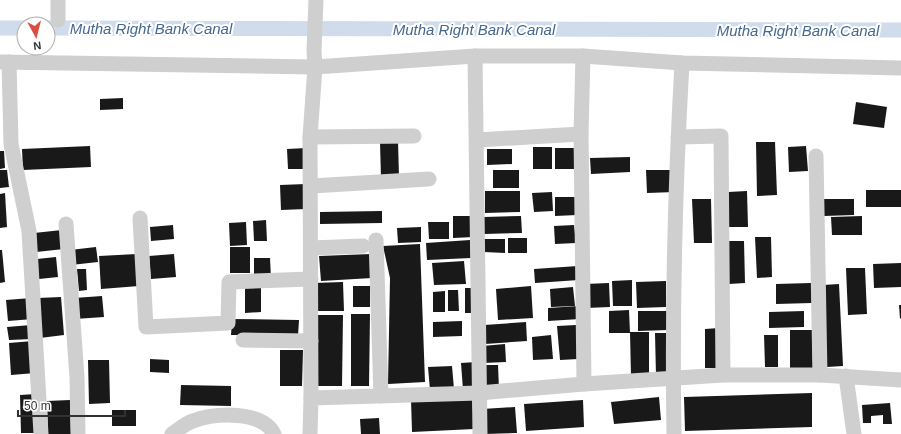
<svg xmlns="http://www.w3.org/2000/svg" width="901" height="434" font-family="Helvetica,sans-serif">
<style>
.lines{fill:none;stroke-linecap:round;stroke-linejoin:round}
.canal{stroke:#d0dceb;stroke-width:15}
.building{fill:#191919}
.minor{stroke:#cfcfcf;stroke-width:15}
.labels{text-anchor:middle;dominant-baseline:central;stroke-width:4;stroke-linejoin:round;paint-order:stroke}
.water-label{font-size:15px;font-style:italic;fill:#44678f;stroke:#fff}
</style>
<rect width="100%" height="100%" fill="#fff"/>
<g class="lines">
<g class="canal">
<polyline points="0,28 24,28"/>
<polyline points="48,28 901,30"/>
</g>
</g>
<g class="building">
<polygon points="123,98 123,109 100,110 100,99"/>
<polygon points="856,102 887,107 884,128 853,124"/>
<polygon points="398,141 399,177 381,178 380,142"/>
<polygon points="756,142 775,142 777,195 757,196"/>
<polygon points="90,146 91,167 23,170 22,149"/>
<polygon points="806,146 808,171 789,172 788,147"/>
<rect x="533" y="147" width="19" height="22"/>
<polygon points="306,148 306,169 288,169 287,149"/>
<rect x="555" y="148" width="24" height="21"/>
<polygon points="487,149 512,149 512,164 487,165"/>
<polygon points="0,151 4,151 5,168 0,169"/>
<polygon points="630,157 630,172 591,174 590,158"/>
<polygon points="0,170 7,170 9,187 0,188"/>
<rect x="493" y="170" width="26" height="18"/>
<polygon points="646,170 674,170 675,192 647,193"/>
<polygon points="306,184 306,209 281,210 280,185"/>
<rect x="866" y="190" width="35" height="17"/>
<polygon points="485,191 520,191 520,212 485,213"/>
<polygon points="747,191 748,227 729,227 728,192"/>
<polygon points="552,192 553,211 534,212 532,193"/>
<polygon points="5,193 7,227 0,228 0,194"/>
<polygon points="555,197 577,197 577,215 555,216"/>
<polygon points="692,199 711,199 712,243 694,243"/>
<polygon points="824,199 854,199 854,215 824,216"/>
<polygon points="382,211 382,223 320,224 320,212"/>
<polygon points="453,216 474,216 474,237 453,238"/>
<polygon points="521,216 522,233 484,234 484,217"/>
<polygon points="862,216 862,235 832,235 831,217"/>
<polygon points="266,220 267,241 254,241 253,221"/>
<polygon points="246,222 247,245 230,246 229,223"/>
<polygon points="428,222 449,222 449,239 429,239"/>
<polygon points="173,225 174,239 151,241 150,227"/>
<polygon points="574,225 576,243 555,244 554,226"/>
<polygon points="421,227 421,242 398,243 397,228"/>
<polygon points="62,230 64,249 36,252 34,233"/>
<polygon points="755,237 771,237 772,277 757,278"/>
<rect x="508" y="238" width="19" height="15"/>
<polygon points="484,239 505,239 505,253 484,252"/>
<polygon points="470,240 471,258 427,260 426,243"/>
<polygon points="728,241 744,241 745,283 729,284"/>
<polygon points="420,244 425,382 388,384 390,278 383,246"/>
<polygon points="96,247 98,262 71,265 70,250"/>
<rect x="230" y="247" width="20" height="26"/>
<polygon points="0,250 2,250 5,282 0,283"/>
<polygon points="137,254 139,286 101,289 99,256"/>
<polygon points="174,254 176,277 151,279 149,256"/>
<polygon points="371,254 372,278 321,281 319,256"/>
<polygon points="56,257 58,277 39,279 37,259"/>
<polygon points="254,258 270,258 271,278 254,278"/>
<polygon points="464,261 466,284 434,285 432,263"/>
<polygon points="901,263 901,287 874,288 873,264"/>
<polygon points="578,266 579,280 535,283 534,269"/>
<polygon points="846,268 865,268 867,314 848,315"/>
<polygon points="77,269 86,269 87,290 79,291"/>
<polygon points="632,280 632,306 613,306 612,281"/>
<polygon points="666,281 666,307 637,308 636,282"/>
<polygon points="343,282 344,311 314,311 313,283"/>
<polygon points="609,283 610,307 586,308 585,284"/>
<polygon points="811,283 812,303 776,304 776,284"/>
<polygon points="839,284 843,366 827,367 823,285"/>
<polygon points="245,285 261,285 261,312 245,313"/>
<rect x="353" y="286" width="17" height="21"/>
<polygon points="531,286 533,318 498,320 496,289"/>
<polygon points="573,287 575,306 551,307 550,289"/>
<rect x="465" y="288" width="12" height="25"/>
<polygon points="448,290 458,290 459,311 448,311"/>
<polygon points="445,291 445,312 433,312 433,292"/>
<polygon points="102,296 104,317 75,319 74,298"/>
<polygon points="61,297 64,335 40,338 38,298"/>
<polygon points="31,298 33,319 8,321 6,300"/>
<polygon points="899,305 901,305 901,318 900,319"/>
<polygon points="579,306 580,319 548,321 548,308"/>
<polygon points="629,310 630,333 609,333 609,311"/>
<polygon points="638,311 667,311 668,330 638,331"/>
<polygon points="804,311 804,327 769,328 769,312"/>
<polygon points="351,314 370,314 369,386 351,386"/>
<polygon points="317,315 343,315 342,386 316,386"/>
<polygon points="232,319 299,320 298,336 231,335"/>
<polygon points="462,321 462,336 433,337 433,322"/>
<polygon points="526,322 527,341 485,344 484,325"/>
<polygon points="31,325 32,339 9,340 7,327"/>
<polygon points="576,325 578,359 560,360 557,326"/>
<polygon points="719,328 720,368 705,368 705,329"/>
<polygon points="790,330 812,330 813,370 790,370"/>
<polygon points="630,332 649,332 649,376 631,376"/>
<polygon points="655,333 671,333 672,375 656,376"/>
<polygon points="551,335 553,359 533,360 532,337"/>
<polygon points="764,335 778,335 778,367 765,367"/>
<polygon points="33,341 35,373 11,375 9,343"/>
<polygon points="505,344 506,362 483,363 482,346"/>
<polygon points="280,350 303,350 302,386 280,386"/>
<polygon points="150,359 169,360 169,373 150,372"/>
<polygon points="88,360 109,360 110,403 89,404"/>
<polygon points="476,362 478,390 463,390 461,363"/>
<polygon points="482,365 498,365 499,389 482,390"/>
<polygon points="452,366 454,389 430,390 428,367"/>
<polygon points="181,385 231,386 231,406 180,405"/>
<polygon points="812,393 812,427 685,431 684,397"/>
<polygon points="36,394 37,433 21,433 20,395"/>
<polygon points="472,396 474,429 412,432 411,399"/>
<polygon points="659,397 661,420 614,424 611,402"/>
<polygon points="70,400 71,434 48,434 47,401"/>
<polygon points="583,400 584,427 526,431 524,404"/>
<polygon points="890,403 892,424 883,424 883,415 871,416 871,423 863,423 862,405"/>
<polygon points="515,407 517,433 484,434 482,409"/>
<rect x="112" y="410" width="24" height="16"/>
<polygon points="379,418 380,434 361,434 360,419"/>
</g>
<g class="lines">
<g class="minor">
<polyline points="58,0 58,20"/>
<polyline points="475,56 480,434"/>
<polyline points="583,56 581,134 584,384"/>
<polyline points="0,62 315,67 475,56 583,56 682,63 901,68"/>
<polyline points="9,62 11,144 29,231 41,434"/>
<polyline points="310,137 414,136"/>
<polyline points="678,137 721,136 723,375"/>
<polyline points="477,140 581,134"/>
<polyline points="816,156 820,375"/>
<polyline points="311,186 429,179"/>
<polyline points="140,218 146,327 228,323 229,282 311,279"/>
<polyline points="66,224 77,377 78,434"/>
<polyline points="376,240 381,396"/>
<polyline points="311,248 363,246"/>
<polyline points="243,340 311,341"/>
<polyline points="846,376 854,434"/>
<polyline points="311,398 310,137 315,67 314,51 316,0"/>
<path d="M172,434C178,430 186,423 193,421C215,413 262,410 274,434"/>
<polyline points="310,434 311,398 479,393 584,384 723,375 820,375 901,380"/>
<path d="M674,434C672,310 675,186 682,63"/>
</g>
</g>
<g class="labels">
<g class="water-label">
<text x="151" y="28">Mutha Right Bank Canal</text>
<text x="474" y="29">Mutha Right Bank Canal</text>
<text x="798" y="30">Mutha Right Bank Canal</text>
</g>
</g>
<g transform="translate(36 36) rotate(173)"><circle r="19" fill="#ffffff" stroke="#adadad"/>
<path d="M0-3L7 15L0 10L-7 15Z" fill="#da4f43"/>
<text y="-6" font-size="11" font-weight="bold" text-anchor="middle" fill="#323232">N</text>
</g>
<path d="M18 410v6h107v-6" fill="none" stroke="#323232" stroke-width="2"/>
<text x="24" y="410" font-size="12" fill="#323232" stroke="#ffffff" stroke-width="3" paint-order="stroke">50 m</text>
</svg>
